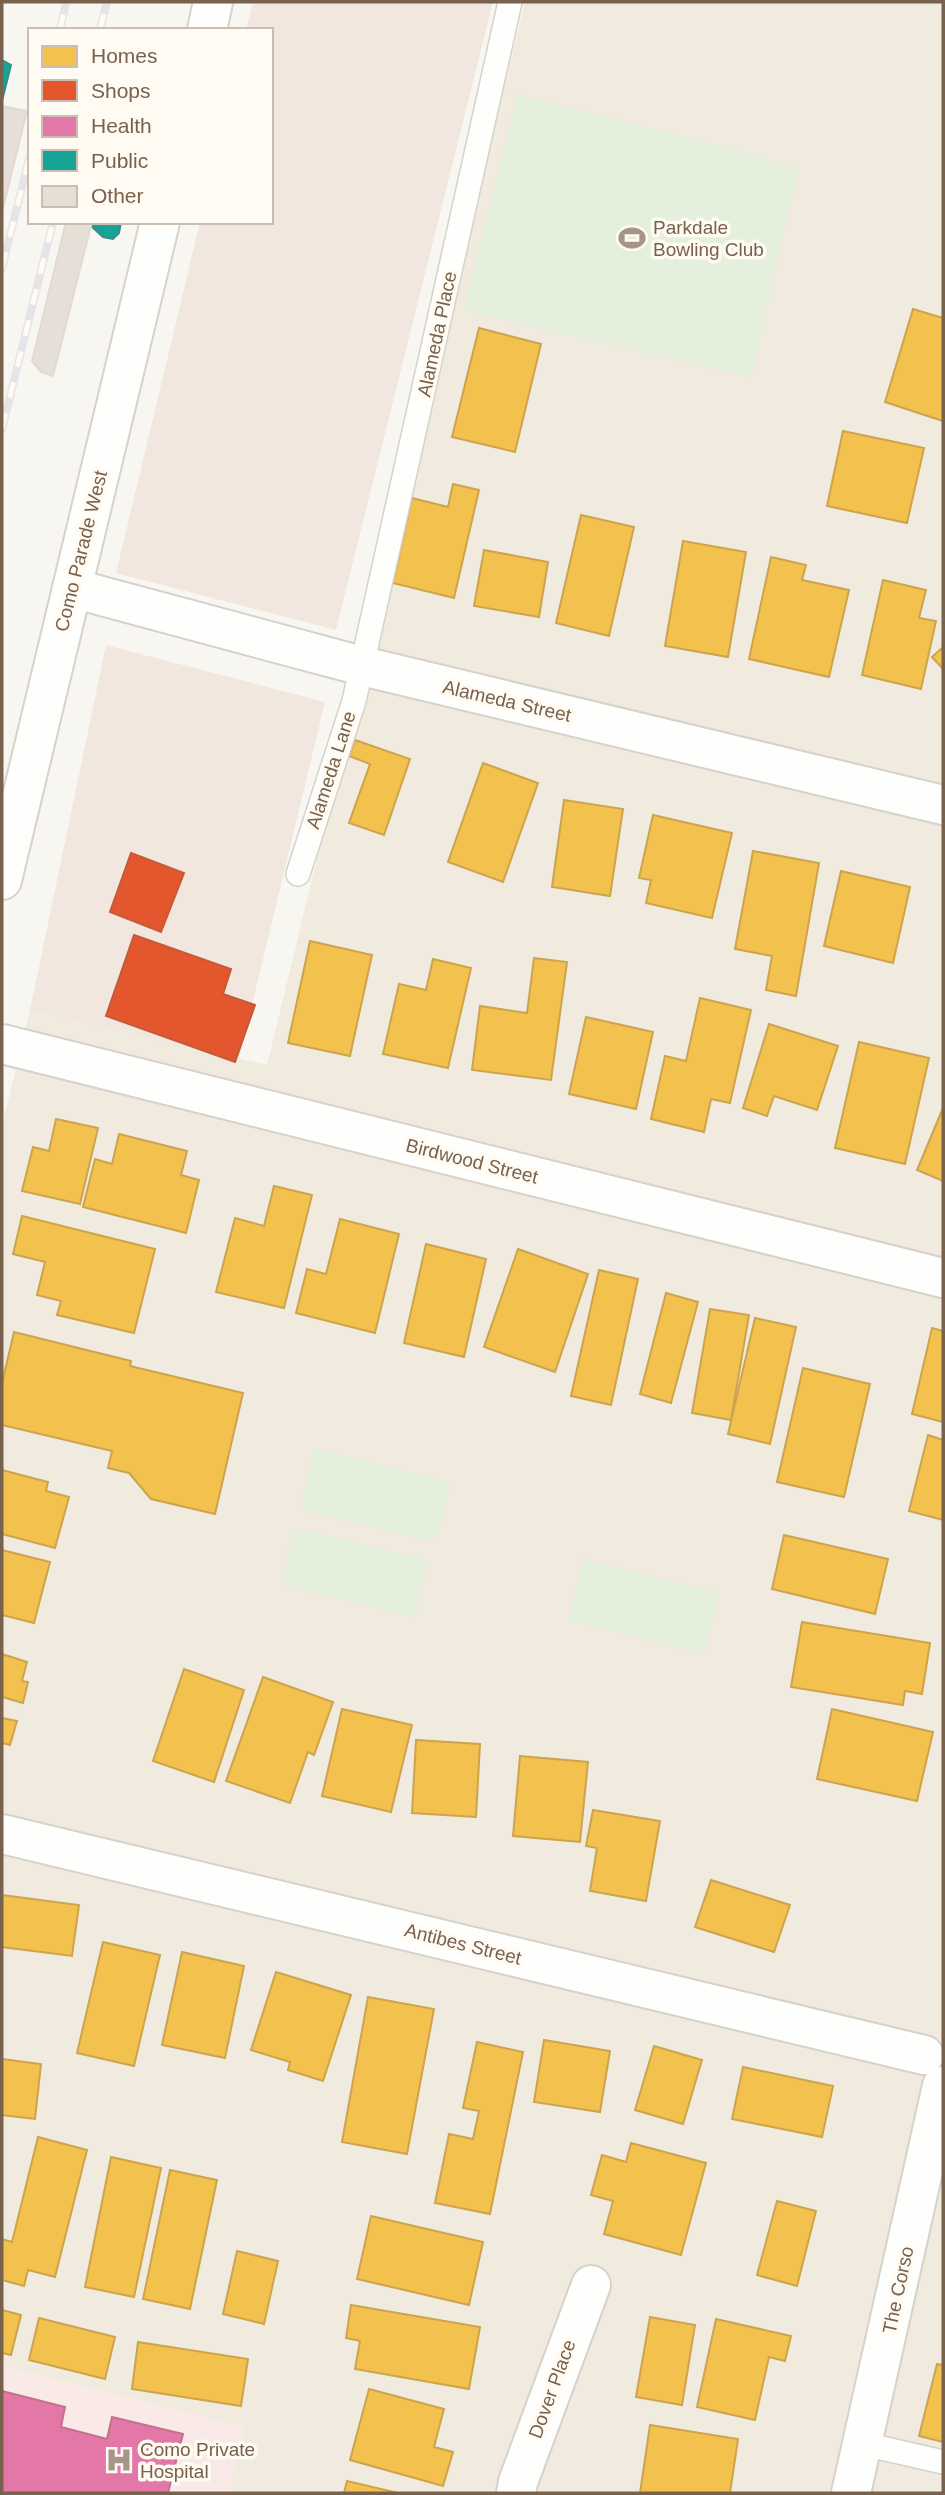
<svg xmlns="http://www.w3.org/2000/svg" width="945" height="2495" font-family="Helvetica,sans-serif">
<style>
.residential{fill:#f1eade}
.commercial{fill:#f2e7df}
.medical{fill:#f9eae7}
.green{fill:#e4f0db}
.homes{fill:#f2c14e;stroke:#cda44e;stroke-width:2}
.shops{fill:#e4572e;stroke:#c45a38;stroke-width:2}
.health{fill:#e377a8;stroke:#c3718d;stroke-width:2}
.public{fill:#17a398;stroke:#349082;stroke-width:2}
.building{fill:#e5dfd7;stroke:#e2dad2;stroke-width:2}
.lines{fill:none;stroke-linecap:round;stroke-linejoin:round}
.lane-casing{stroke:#d6d2cb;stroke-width:26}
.street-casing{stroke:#d6d2cb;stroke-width:42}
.secondary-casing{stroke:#d7d2ca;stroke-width:42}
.lane{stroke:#fefefd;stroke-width:23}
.street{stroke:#fefefd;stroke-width:38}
.secondary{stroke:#fefefd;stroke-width:38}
.rail-casing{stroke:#e7e4e7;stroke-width:8}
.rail{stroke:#fffbf3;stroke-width:5;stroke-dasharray:16;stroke-linecap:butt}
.labels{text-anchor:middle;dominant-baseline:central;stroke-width:7;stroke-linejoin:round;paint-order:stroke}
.poi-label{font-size:19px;fill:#78624e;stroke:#fffbf3;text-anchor:start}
.street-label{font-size:19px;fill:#78624e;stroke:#fffbf3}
</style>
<rect width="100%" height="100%" fill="#f8f6f0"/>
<polygon class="residential" points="525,2 943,2 943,2493 229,2493 243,2427 2,2366 2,1127 30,1010 267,1065"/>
<g class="commercial">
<polygon points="253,2 493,2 336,630 116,573 200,222 271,222 271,30 246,30"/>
<polygon points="106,645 325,702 239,1059 30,1010"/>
</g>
<polygon class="medical" points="2,2366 244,2427 229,2493 2,2493"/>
<g class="green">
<polygon points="518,94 799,168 750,378 464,309"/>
<polygon points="315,1449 450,1483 435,1542 300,1510"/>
<polygon points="293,1528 428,1561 415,1617 280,1585"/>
<polygon points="584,1559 719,1593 703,1655 569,1620"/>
</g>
<g class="homes">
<polygon points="913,309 943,318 943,421 885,402"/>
<polygon points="479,328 541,344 515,452 452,437"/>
<polygon points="843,431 924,448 907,523 827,506"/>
<polygon points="453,484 479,490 454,598 393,583 412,498 448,507"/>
<polygon points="581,515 634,527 609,636 556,623"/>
<polygon points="683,541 746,552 728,657 665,646"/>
<polygon points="484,550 548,562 539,617 474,606"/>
<polygon points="771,557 806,565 802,580 849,590 829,677 749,659"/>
<polygon points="883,580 926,590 919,618 936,621 921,689 862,675"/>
<polygon points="943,647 943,669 932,657"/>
<polygon points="355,740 410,759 384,835 349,823 370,764 349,756"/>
<polygon points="483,763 538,783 503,882 448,862"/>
<polygon points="564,800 623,809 610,896 552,887"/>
<polygon points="653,815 732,833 712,918 646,903 651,880 639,878"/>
<polygon points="753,851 819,863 796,996 766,990 772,956 735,949"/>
<polygon points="841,871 910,887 893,963 824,946"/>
<polygon points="310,941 372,955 350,1056 288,1043"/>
<polygon points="534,958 567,962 551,1080 472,1070 480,1006 527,1013"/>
<polygon points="433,959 471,968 448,1068 383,1054 399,984 426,990"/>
<polygon points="700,998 751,1010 730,1103 711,1099 704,1132 651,1119 665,1056 686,1061"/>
<polygon points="586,1017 653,1032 636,1109 569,1094"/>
<polygon points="769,1024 838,1046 817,1110 774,1096 767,1116 743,1108"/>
<polygon points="859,1042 929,1058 905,1164 835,1148"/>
<polygon points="943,1108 943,1181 917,1170"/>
<polygon points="56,1119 98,1128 80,1204 22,1191 33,1147 49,1151"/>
<polygon points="119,1134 187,1151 181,1175 199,1180 186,1233 83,1207 95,1159 112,1164"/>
<polygon points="274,1186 312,1195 284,1308 216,1292 235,1218 264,1226"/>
<polygon points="22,1216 155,1249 134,1333 57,1315 61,1301 37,1295 45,1262 13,1254"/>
<polygon points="340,1219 399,1234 375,1333 296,1313 307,1269 326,1274"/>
<polygon points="426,1244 486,1259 464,1357 404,1343"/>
<polygon points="518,1249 588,1274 555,1372 484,1347"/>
<polygon points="599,1270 638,1279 611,1405 571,1396"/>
<polygon points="666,1293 698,1302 671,1403 640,1394"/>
<polygon points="710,1309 749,1315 731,1420 692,1413"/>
<polygon points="755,1318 796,1327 770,1444 728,1434"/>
<polygon points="932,1328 943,1331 943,1422 912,1414"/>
<polygon points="14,1332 131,1361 130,1366 243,1393 215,1514 151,1499 129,1473 108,1468 112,1451 2,1425 2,1383"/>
<polygon points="803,1368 870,1384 844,1497 777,1482"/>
<polygon points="928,1435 943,1440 943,1520 909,1511"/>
<polygon points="2,1470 48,1482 46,1491 69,1497 55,1548 2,1534"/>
<polygon points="784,1535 888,1559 875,1614 772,1589"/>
<polygon points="2,1550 50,1562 34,1623 2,1615"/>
<polygon points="802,1622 930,1643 922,1694 905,1691 903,1705 791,1687"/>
<polygon points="2,1654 27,1662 22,1681 28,1682 23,1703 2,1697"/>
<polygon points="184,1669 244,1690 214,1782 153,1761"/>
<polygon points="263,1677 333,1702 314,1755 308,1752 290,1803 226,1781"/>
<polygon points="342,1709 412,1725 391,1812 322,1796"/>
<polygon points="832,1709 933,1732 917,1801 817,1779"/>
<polygon points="2,1718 17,1721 10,1745 2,1743"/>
<polygon points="416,1740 480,1744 476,1817 412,1813"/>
<polygon points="520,1756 588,1762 580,1842 513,1836"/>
<polygon points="593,1810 660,1821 646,1901 590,1891 597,1848 586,1846"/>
<polygon points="711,1880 790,1905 774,1952 695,1927"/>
<polygon points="2,1895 79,1905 72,1956 2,1947"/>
<polygon points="103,1942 160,1955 134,2066 77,2053"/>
<polygon points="182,1952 244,1966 225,2058 162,2045"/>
<polygon points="276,1972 351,1995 323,2081 288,2070 290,2062 251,2050"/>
<polygon points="368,1997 434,2009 407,2154 342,2142"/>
<polygon points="544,2040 610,2051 600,2112 534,2102"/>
<polygon points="477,2042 523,2052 490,2214 435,2203 449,2134 473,2139 479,2111 463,2108"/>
<polygon points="654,2046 702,2060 683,2124 635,2110"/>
<polygon points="2,2059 41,2064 35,2119 2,2115"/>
<polygon points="743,2067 833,2086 822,2137 732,2119"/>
<polygon points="38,2137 87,2150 55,2277 28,2270 24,2286 2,2280 2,2239 12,2242"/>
<polygon points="631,2143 706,2163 681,2255 604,2234 613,2201 591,2195 602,2155 626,2162"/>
<polygon points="111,2157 161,2168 134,2297 85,2287"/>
<polygon points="170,2170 217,2180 190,2309 143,2299"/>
<polygon points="777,2201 816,2211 797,2286 757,2275"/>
<polygon points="371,2216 483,2242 469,2305 357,2279"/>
<polygon points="237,2251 278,2261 264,2324 223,2314"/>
<polygon points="351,2305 480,2327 469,2389 355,2369 360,2341 346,2338"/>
<polygon points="2,2310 21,2315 11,2355 2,2353"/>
<polygon points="650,2317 695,2325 682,2405 636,2397"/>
<polygon points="39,2318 115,2337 105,2379 29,2360"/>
<polygon points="716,2319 791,2336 785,2361 769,2357 755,2420 697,2407"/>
<polygon points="138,2342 248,2359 241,2406 132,2389"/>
<polygon points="937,2364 943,2365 943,2442 919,2436"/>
<polygon points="369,2389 444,2409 434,2447 453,2452 443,2486 350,2460"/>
<polygon points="650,2425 738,2439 730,2493 640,2493"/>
<polygon points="347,2481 398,2493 344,2493"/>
</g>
<g class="shops">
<polygon points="131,853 184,873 161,932 110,912"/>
<polygon points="134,935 231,969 223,994 255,1005 235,1062 106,1016"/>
</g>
<polygon class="health" points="2,2391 65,2407 61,2427 107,2439 112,2417 183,2434 168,2493 2,2493"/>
<g class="public">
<polygon points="2,60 11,65 2,101"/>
<polygon points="92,222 121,222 119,233 113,239 103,237 91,226"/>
</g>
<g class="building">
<polygon points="2,106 27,111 2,212"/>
<polygon points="66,222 92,222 53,376 41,372 32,361"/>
</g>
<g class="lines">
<g class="lane-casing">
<g id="lane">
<polyline points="298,874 354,701 510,2"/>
<polyline points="864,2444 943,2462"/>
</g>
</g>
<g class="street-casing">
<g id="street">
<polyline points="72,588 362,666 943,805"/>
<polyline points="2,1044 943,1278"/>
<polyline points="2,1834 924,2055"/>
<polyline points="516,2493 518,2482 591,2285"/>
<polyline points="851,2493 942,2086"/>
</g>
</g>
<g class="secondary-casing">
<g id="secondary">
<polyline points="207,30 213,2"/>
<polyline points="2,880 160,222"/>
</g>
</g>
<use href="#lane" class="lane"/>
<use href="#street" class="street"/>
<use href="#secondary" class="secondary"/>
<g class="rail-casing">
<g id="rail">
<polyline points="60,30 66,2"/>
<polyline points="100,30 107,2"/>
<polyline points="2,268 30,155"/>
<polyline points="2,429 53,222"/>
</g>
</g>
<use href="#rail" class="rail"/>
</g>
<defs>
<g id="stadium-bare" transform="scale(2.1)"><path d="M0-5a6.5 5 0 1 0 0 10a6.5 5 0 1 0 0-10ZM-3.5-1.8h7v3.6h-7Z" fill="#a59687" stroke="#fffbf3" stroke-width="2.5" paint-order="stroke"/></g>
<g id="hospital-bare" transform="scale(2.1)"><path d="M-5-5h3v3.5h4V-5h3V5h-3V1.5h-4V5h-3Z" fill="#a59687" stroke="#fffbf3" stroke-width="2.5" paint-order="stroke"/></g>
</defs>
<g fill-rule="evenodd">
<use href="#stadium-bare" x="632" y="238"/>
<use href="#hospital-bare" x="119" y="2460"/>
</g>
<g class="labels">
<g class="poi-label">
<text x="653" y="227">Parkdale<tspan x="653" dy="22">Bowling Club</tspan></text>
<text x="140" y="2449">Como Private<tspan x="140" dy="22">Hospital</tspan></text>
</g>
<g class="street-label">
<text transform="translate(437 334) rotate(-78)">Alameda Place</text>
<text transform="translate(81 551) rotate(-76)">Como Parade West</text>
<text transform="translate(507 701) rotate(13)">Alameda Street</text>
<text transform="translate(331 770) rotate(-72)">Alameda Lane</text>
<text transform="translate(472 1161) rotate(14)">Birdwood Street</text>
<text transform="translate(463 1944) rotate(14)">Antibes Street</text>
<text transform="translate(898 2290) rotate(-78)">The Corso</text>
<text transform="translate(552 2389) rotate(-70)">Dover Place</text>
</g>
</g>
<rect width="945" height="2495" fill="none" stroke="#78624e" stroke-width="7"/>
<rect x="28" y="28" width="245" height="196" fill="#fffbf3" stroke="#c9beb1" stroke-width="2"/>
<rect x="42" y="46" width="35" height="21" fill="#f2c14e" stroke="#c9beb1" stroke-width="2"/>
<text x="91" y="63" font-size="21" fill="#78624e">Homes</text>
<rect x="42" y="80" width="35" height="21" fill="#e4572e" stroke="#c9beb1" stroke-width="2"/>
<text x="91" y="98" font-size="21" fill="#78624e">Shops</text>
<rect x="42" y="116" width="35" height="21" fill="#e377a8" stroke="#c9beb1" stroke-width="2"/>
<text x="91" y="133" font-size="21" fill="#78624e">Health</text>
<rect x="42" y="150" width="35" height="21" fill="#17a398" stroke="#c9beb1" stroke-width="2"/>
<text x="91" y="168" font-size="21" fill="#78624e">Public</text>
<rect x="42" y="186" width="35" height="21" fill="#e5dfd7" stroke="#c9beb1" stroke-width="2"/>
<text x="91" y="203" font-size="21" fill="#78624e">Other</text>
</svg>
